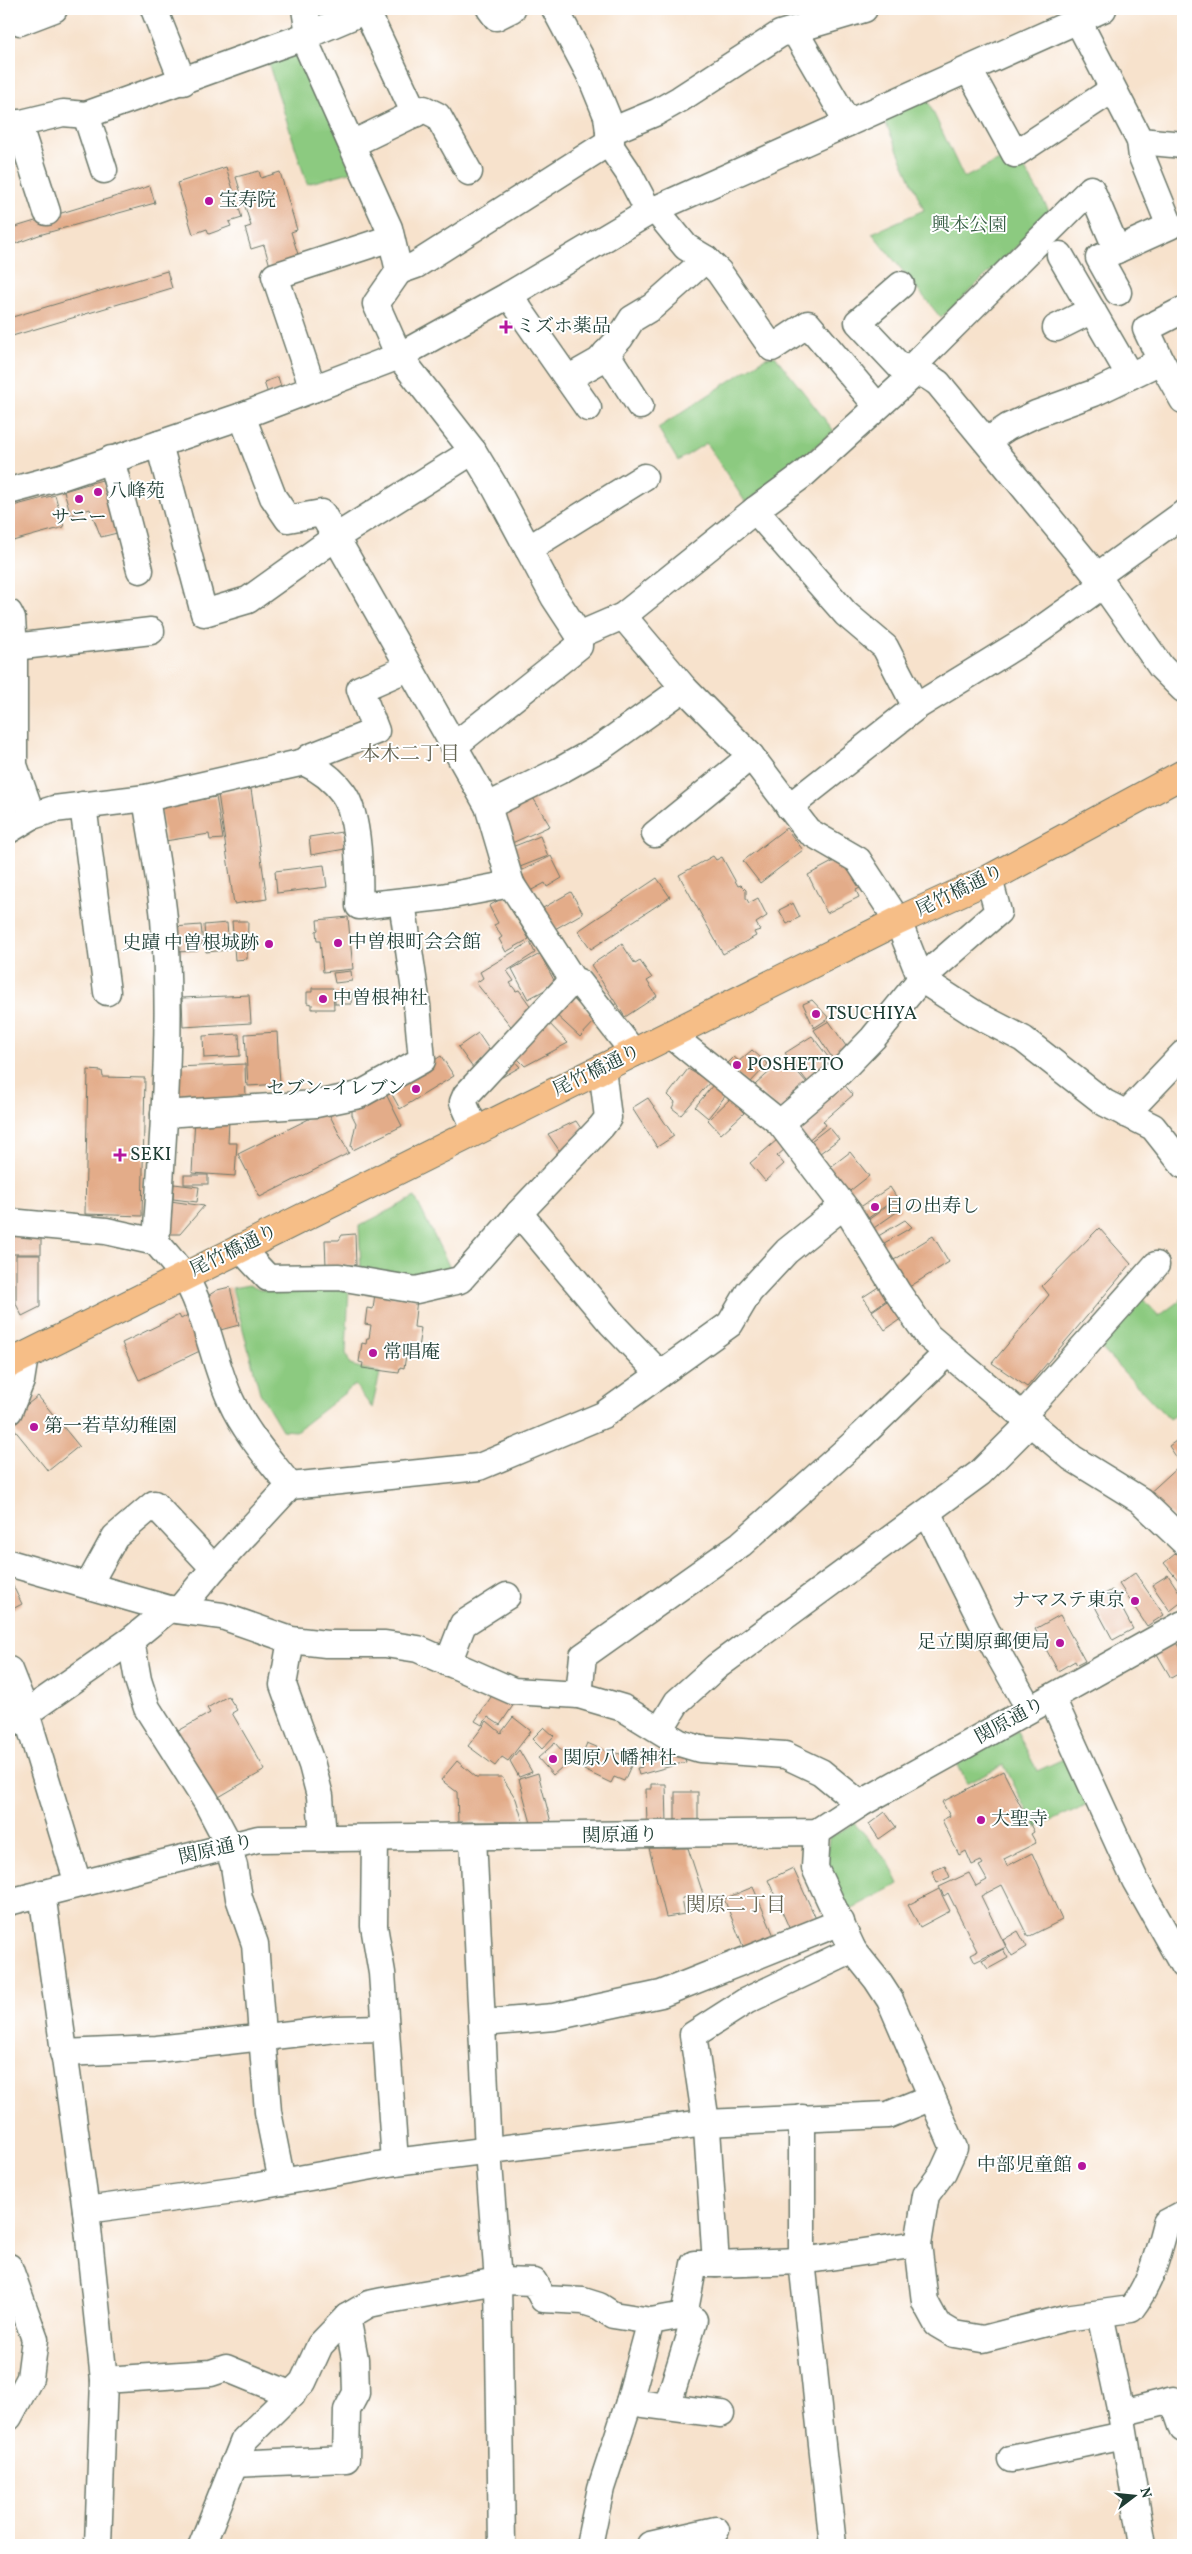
<svg xmlns="http://www.w3.org/2000/svg" width="1192" height="2554" font-family="Vollkorn,'Noto Serif JP',serif">
<style>
.green{fill:#8cca80;stroke:#56845a}
.building{fill:#e3ac89}
.lines{fill:none;stroke-linecap:round;stroke-linejoin:round}
.minor-casing{stroke:#6b7769;stroke-width:29}
.major-casing{stroke:#6b7769;stroke-width:30}
.minor{stroke:#fff;stroke-width:26}
.major{stroke:#f6be87;stroke-width:28}
.poi-dot{fill:#b5179e;stroke:#fff;stroke-width:2}
.labels{text-anchor:middle;dominant-baseline:central;stroke-width:4;stroke-linejoin:round;paint-order:stroke}
.poi-label{font-size:19px;fill:#1f3d34;stroke:#fff;text-anchor:start}
.park-label{font-size:19px;fill:#3a6047;stroke:#fff}
.street-label{font-size:19px;fill:#1f3d34;stroke:#fff}
.neighbourhood-label{font-size:20px;fill:#646452;stroke:#fff}
</style>
<rect width="100%" height="100%" fill="#fff"/>
<filter id="ink" filterUnits="userSpaceOnUse"><feTurbulence type="fractalNoise" baseFrequency=".02" numOctaves="2"/><feDisplacementMap in="SourceGraphic" scale="10" xChannelSelector="R" yChannelSelector="G"/><feConvolveMatrix kernelMatrix="1 2 1 2 8 2 1 2 1" color-interpolation-filters="sRGB"/></filter>
<filter id="wash" filterUnits="userSpaceOnUse"><feTurbulence type="fractalNoise" baseFrequency=".0096" numOctaves="4" result="noise"/><feDisplacementMap in="SourceGraphic" scale="20" xChannelSelector="R" yChannelSelector="G"/><feGaussianBlur stdDeviation="1.12" result="paint"/><feColorMatrix in="noise" values="0 0 0 0 0 0 0 0 0 0 0 0 0 0 0 0 0 1.4 0 .05"/><feComposite in="paint" operator="in"/></filter>
<g filter="url(#wash)">
<rect width="100%" height="100%" fill="#f7e2cc"/>
<g class="green">
<polygon points="299,45 357,170 307,184 266,56"/>
<polygon points="926,97 964,178 1011,154 1019,159 1051,214 941,318 872,233 924,210 883,117"/>
<polygon points="775,356 834,431 746,503 706,443 678,461 658,428 765,358"/>
<polygon points="415,1197 451,1270 424,1278 361,1270 359,1226"/>
<polygon points="249,1285 260,1290 349,1286 346,1353 350,1365 380,1373 372,1408 355,1385 296,1431 282,1430 260,1393 232,1288"/>
<polygon points="1141,1297 1159,1316 1183,1298 1183,1410 1169,1419 1098,1345"/>
<polygon points="1017,1731 1037,1771 1068,1757 1090,1803 1036,1828 1004,1765 967,1784 957,1763"/>
<polygon points="854,1823 889,1863 899,1884 845,1912 825,1868 829,1838"/>
</g>
<g id="blocks">
<g class="building">
<polygon points="226,167 242,218 229,222 231,226 209,234 207,229 193,234 177,183"/>
<polygon points="259,171 261,178 280,172 297,230 291,232 301,264 272,273 264,245 251,249 245,228 251,226 236,177"/>
<polygon points="150,186 155,203 39,235 9,246 9,229"/>
<polygon points="167,271 172,288 9,337 9,318"/>
<polygon points="278,377 282,390 268,394 264,382"/>
<polygon points="102,480 117,533 101,537 90,509 71,515 64,491"/>
<polygon points="55,495 64,527 9,542 9,507"/>
<polygon points="251,789 267,899 234,904 218,794"/>
<polygon points="532,796 550,826 512,843 503,813"/>
<polygon points="216,797 223,839 210,840 209,834 165,841 160,806"/>
<polygon points="786,828 803,850 760,883 743,861"/>
<polygon points="342,832 345,849 311,855 309,837"/>
<polygon points="540,836 548,856 520,867 512,847"/>
<polygon points="551,856 562,878 547,887 545,883 530,891 521,871"/>
<polygon points="713,856 716,860 722,857 738,886 741,885 746,890 746,898 749,903 758,898 767,916 756,923 760,930 754,932 756,936 723,954 679,875"/>
<polygon points="840,858 846,869 850,867 860,888 856,890 859,897 827,913 808,875"/>
<polygon points="324,865 327,887 277,893 275,871"/>
<polygon points="657,878 670,897 591,949 578,931"/>
<polygon points="571,892 583,913 555,929 543,908"/>
<polygon points="504,897 529,939 506,952 499,939 502,937 494,925 498,923 489,906"/>
<polygon points="793,903 800,917 787,924 779,910"/>
<polygon points="348,917 353,969 323,972 320,941 317,941 316,931 318,930 317,920"/>
<polygon points="232,921 248,921 247,959 235,960"/>
<polygon points="227,923 229,950 206,952 204,925"/>
<polygon points="201,925 203,944 198,945 198,951 175,952 174,927"/>
<polygon points="530,942 535,953 507,971 514,981 510,983 516,991 519,990 534,1011 514,1030 476,983 483,978 480,972"/>
<polygon points="622,944 635,964 640,961 652,978 647,981 657,996 625,1017 591,965"/>
<polygon points="540,954 556,984 528,999 512,969"/>
<polygon points="351,971 352,981 335,983 333,973"/>
<polygon points="312,988 333,988 334,1009 312,1009 312,1004 307,1003 307,992 312,992"/>
<polygon points="335,992 352,993 351,1004 335,1004"/>
<polygon points="568,994 596,1020 580,1037 552,1011"/>
<polygon points="249,995 251,1023 183,1027 182,998"/>
<polygon points="812,1000 829,1018 814,1028 803,1004"/>
<polygon points="547,1021 568,1043 525,1066 514,1055"/>
<polygon points="829,1021 848,1049 833,1059 814,1030"/>
<polygon points="277,1032 280,1084 248,1086 245,1034"/>
<polygon points="478,1033 492,1054 473,1068 458,1047"/>
<polygon points="239,1034 240,1056 204,1058 203,1036"/>
<polygon points="812,1036 835,1066 810,1085 785,1053"/>
<polygon points="752,1050 768,1064 748,1085 726,1065 734,1057 739,1061"/>
<polygon points="441,1056 454,1076 400,1109 389,1089"/>
<polygon points="511,1057 520,1067 497,1080"/>
<polygon points="785,1058 808,1084 782,1110 775,1108 755,1085"/>
<polygon points="245,1064 246,1098 179,1101 177,1067"/>
<polygon points="688,1069 710,1082 681,1115 672,1108 675,1102 668,1095"/>
<polygon points="88,1070 102,1071 103,1077 145,1078 142,1216 85,1214"/>
<polygon points="842,1082 853,1095 823,1121 826,1125 806,1142 795,1125"/>
<polygon points="713,1085 726,1095 708,1118 695,1107"/>
<polygon points="383,1088 402,1126 353,1150 351,1146 356,1123 352,1115 352,1102"/>
<polygon points="648,1098 674,1136 657,1147 632,1108"/>
<polygon points="731,1098 744,1113 721,1134 708,1120"/>
<polygon points="327,1110 349,1153 260,1197 238,1154"/>
<polygon points="195,1117 229,1119 228,1143 237,1143 235,1176 192,1173"/>
<polygon points="576,1121 582,1130 561,1153 548,1134"/>
<polygon points="829,1127 839,1139 816,1156 807,1144"/>
<polygon points="777,1140 785,1149 777,1156 784,1164 765,1181 750,1163"/>
<polygon points="850,1152 869,1176 846,1194 828,1169"/>
<rect x="184" y="1175" width="24" height="9"/>
<polygon points="174,1184 199,1187 197,1202 173,1199"/>
<polygon points="890,1187 897,1198 864,1221 856,1210"/>
<polygon points="171,1201 204,1206 180,1234 168,1234"/>
<polygon points="895,1201 901,1209 871,1230 865,1222"/>
<polygon points="905,1220 912,1227 879,1246 875,1238"/>
<polygon points="1099,1228 1131,1264 1027,1387 992,1363 1049,1295 1042,1286"/>
<polygon points="41,1231 41,1254 9,1254 9,1232"/>
<polygon points="355,1234 356,1265 326,1266 325,1240 339,1240 342,1235"/>
<polygon points="933,1236 949,1262 906,1289 889,1263"/>
<polygon points="16,1255 40,1255 40,1307 22,1316 16,1304"/>
<polygon points="883,1284 891,1297 872,1310 863,1297"/>
<polygon points="230,1287 239,1325 209,1333 200,1301 217,1290"/>
<polygon points="375,1293 417,1299 414,1327 421,1328 418,1348 395,1345 395,1347 407,1349 404,1368 400,1367 399,1373 362,1368 363,1363 359,1362 362,1343 366,1344 367,1338 369,1338 371,1325 365,1324 367,1308 373,1309"/>
<polygon points="890,1299 902,1318 885,1330 872,1311"/>
<polygon points="179,1315 181,1319 188,1315 204,1349 139,1380 122,1343"/>
<polygon points="38,1396 79,1446 48,1471 9,1423 9,1419"/>
<polygon points="1183,1436 1183,1524 1146,1496 1181,1464 1169,1446"/>
<polygon points="1181,1549 1183,1552 1183,1586 1164,1563"/>
<polygon points="1135,1573 1164,1615 1147,1626 1119,1584"/>
<polygon points="1168,1575 1183,1598 1183,1601 1170,1611 1152,1585"/>
<polygon points="9,1578 22,1604 9,1611"/>
<polygon points="1112,1590 1133,1629 1113,1640 1092,1601"/>
<polygon points="1060,1615 1085,1661 1077,1665 1075,1661 1058,1671 1035,1629"/>
<polygon points="1177,1642 1183,1653 1183,1671 1171,1678 1157,1654"/>
<polygon points="495,1691 514,1704 500,1725 488,1717 482,1725 475,1721"/>
<polygon points="228,1696 237,1710 232,1713 265,1770 212,1801 173,1734 210,1713 207,1708"/>
<polygon points="513,1717 531,1731 508,1761 502,1757 495,1766 468,1746 487,1721 501,1733"/>
<polygon points="544,1727 554,1736 542,1749 532,1739"/>
<polygon points="555,1743 570,1760 553,1775 538,1758"/>
<polygon points="587,1743 616,1755 617,1753 634,1759 624,1781 614,1777 611,1783 584,1770 586,1765 579,1762"/>
<polygon points="671,1748 683,1754 686,1762 639,1775 637,1768 642,1767 640,1760 659,1755 657,1751"/>
<polygon points="519,1750 532,1772 519,1777 510,1761"/>
<polygon points="457,1761 476,1777 502,1777 516,1799 523,1822 458,1822 457,1792 441,1780"/>
<polygon points="1003,1771 1034,1832 1031,1834 1036,1843 1004,1859 1007,1866 1032,1853 1062,1920 1028,1937 1002,1885 981,1896 1006,1947 975,1962 971,1954 977,1951 948,1893 944,1896 939,1887 969,1873 976,1886 987,1880 979,1866 983,1864 981,1861 972,1865 966,1851 959,1855 942,1820 950,1816 942,1802"/>
<polygon points="538,1773 552,1826 532,1827 519,1779"/>
<polygon points="651,1784 666,1784 667,1824 647,1825 646,1789 651,1789"/>
<rect x="675" y="1792" width="23" height="28"/>
<polygon points="885,1812 896,1827 879,1839 869,1824"/>
<polygon points="649,1848 688,1848 703,1894 682,1898 685,1914 666,1917"/>
<polygon points="945,1866 950,1877 937,1883 932,1871"/>
<polygon points="793,1868 817,1921 791,1932 768,1880"/>
<polygon points="753,1887 775,1938 745,1951 724,1899"/>
<polygon points="939,1889 950,1911 920,1927 908,1905"/>
<polygon points="1018,1931 1027,1947 1012,1956 1003,1940"/>
<polygon points="1003,1949 1008,1958 988,1969 982,1961"/>
</g>
</g>
</g>
<g filter="url(#ink)">
<use href="#blocks" fill-opacity="0" stroke="#6b7769" stroke-width="1"/>
<g class="lines">
<g class="minor-casing">
<g id="minor">
<polyline points="154,9 183,82"/>
<polyline points="305,9 309,34"/>
<polyline points="490,9 496,17 512,9"/>
<polyline points="555,9 591,77 607,116 611,147 628,172 649,212"/>
<polyline points="1072,9 1140,141 1183,145"/>
<polyline points="366,10 415,114"/>
<polyline points="20,22 54,9"/>
<polyline points="794,30 848,123"/>
<path d="M303,37L389,228L399,271L376,304L399,356L473,451L496,489L554,597L579,635L623,616L755,510L804,474L913,375C923,372 929,377 938,383L1097,576L1161,667L1183,689"/>
<polyline points="969,70 1015,154 1112,90"/>
<polyline points="86,115 104,170"/>
<polyline points="18,123 47,212"/>
<polyline points="9,126 63,113 86,115 303,37 369,9"/>
<polyline points="609,132 657,112 680,99 780,34 864,9"/>
<polyline points="352,144 424,109 438,116 469,172"/>
<polyline points="655,209 686,247 706,259 719,272 772,348 808,324 877,406"/>
<polyline points="1060,255 1130,376"/>
<polyline points="399,271 416,265 611,141"/>
<polyline points="901,285 858,322 904,371 913,375 912,367 1091,189 1117,250"/>
<polyline points="1118,292 1099,258 1170,226 1142,157 1140,141"/>
<polyline points="509,295 588,408"/>
<polyline points="1056,328 1092,310"/>
<polyline points="606,353 640,406"/>
<polyline points="1161,361 1183,400"/>
<polyline points="569,378 599,361 620,338 632,319 652,307 706,259"/>
<polyline points="313,389 275,276 391,238"/>
<polyline points="242,416 273,497 288,519 322,513 488,806 511,884 573,980 579,982 634,1053"/>
<polyline points="987,441 1008,427 1036,414 1094,393 1161,361 1146,329 1183,310"/>
<polyline points="159,444 204,613 248,600 336,537 473,451"/>
<polyline points="111,459 140,570"/>
<polyline points="9,491 61,477 242,416 399,356 509,295 649,212 1103,9"/>
<polyline points="755,510 846,614 885,647 916,707"/>
<polyline points="528,549 644,477"/>
<polyline points="1097,576 1183,514"/>
<polyline points="9,613 12,619 14,647 14,765 32,816"/>
<polyline points="623,616 684,688 751,756 808,831 858,860 898,921 921,979 975,1014 1023,1039 1105,1103 1153,1127 1183,1165"/>
<polyline points="14,647 151,631"/>
<polyline points="455,745 579,646 579,635"/>
<path d="M304,762C319,769 333,779 343,793C360,816 360,878 359,906L442,897L511,884"/>
<path d="M146,798C152,838 160,878 164,919C173,1026 163,1135 156,1242C165,1253 175,1264 183,1275C205,1307 213,1363 231,1401C245,1432 269,1459 290,1486L479,1467L603,1415L730,1324L749,1292L787,1251L843,1206"/>
<polyline points="83,805 107,992"/>
<polyline points="488,806 559,771 600,748 684,688"/>
<polyline points="789,807 916,707 1030,637 1103,585"/>
<polyline points="9,830 32,816 54,809 146,798 304,762 310,757 376,731 360,689 408,668"/>
<polyline points="655,834 751,756"/>
<polyline points="671,1035 780,1123 849,1213 898,1293 928,1336 1072,1458 1140,1500 1183,1541"/>
<polyline points="164,1114 316,1104 359,1095 422,1060 417,1005 402,902"/>
<polyline points="1126,1114 1183,1054"/>
<polyline points="780,1123 840,1072 873,1038 921,979 998,912 989,879"/>
<polyline points="476,1131 463,1102 466,1095 573,980"/>
<polyline points="519,1213 611,1323 660,1374"/>
<polyline points="9,1222 106,1231 156,1242"/>
<polyline points="240,1248 268,1278 339,1277 416,1290 460,1280 519,1213 601,1127 608,1118 602,1068"/>
<polyline points="9,1411 21,1381 25,1356"/>
<polyline points="1022,1416 1156,1265"/>
<polyline points="928,1514 995,1648 1026,1703"/>
<polyline points="9,1563 169,1609 222,1616 291,1640 326,1644 385,1644 418,1649 513,1691 579,1695 623,1708 680,1743 700,1749 785,1755 821,1772 860,1804"/>
<polyline points="89,1584 115,1537 154,1504 214,1568"/>
<polyline points="179,1610 214,1568 290,1486"/>
<polyline points="131,1640 138,1680 147,1708 206,1801 225,1837 234,1866 239,1898 255,1944 268,2112 282,2182"/>
<polyline points="291,1640 283,1685 312,1765 320,1796 323,1838"/>
<polyline points="448,1663 463,1624 507,1596"/>
<polyline points="9,1670 26,1713 78,1884"/>
<polyline points="579,1695 583,1656 741,1544 853,1444 947,1353"/>
<polyline points="1052,1698 1135,1880 1183,1965"/>
<polyline points="9,1725 131,1640 169,1609"/>
<polyline points="660,1730 677,1702 716,1667 980,1473 1030,1423"/>
<path d="M817,1832L815,1868L853,1950L877,1980L890,2000L954,2148L943,2172L926,2195L918,2244L925,2302L937,2324L954,2334L983,2339L1065,2318L1131,2309C1151,2283 1158,2254 1166,2223L1183,2214"/>
<polyline points="473,1837 488,2151 498,2281 502,2545"/>
<polyline points="375,1838 374,1926 382,1973 395,2162"/>
<polyline points="42,1893 86,2210 104,2380 98,2545"/>
<polyline points="9,1902 258,1839 817,1832 860,1804 1183,1624"/>
<polyline points="853,1950 746,2001 693,2035 707,2129 716,2264 802,2261 918,2244"/>
<polyline points="483,2023 554,2017 661,1994 841,1922"/>
<polyline points="63,2053 157,2049 336,2029 385,2028"/>
<polyline points="802,2118 802,2261 833,2545"/>
<polyline points="86,2210 248,2188 395,2162 705,2123 888,2115 932,2097"/>
<polyline points="9,2267 35,2339 30,2378 9,2417"/>
<polyline points="1100,2314 1121,2413 1143,2545"/>
<polyline points="684,2315 694,2264 716,2264"/>
<polyline points="104,2380 211,2373 226,2368 292,2395"/>
<polyline points="667,2407 694,2320 684,2315 651,2321 629,2402 721,2414"/>
<polyline points="1121,2413 1173,2400 1183,2429"/>
<polyline points="1011,2459 1124,2435"/>
<polyline points="233,2464 346,2459 347,2410 356,2393 355,2359 347,2317"/>
<polyline points="202,2545 244,2440 303,2382 320,2345 347,2317 369,2304 383,2301 498,2281 534,2282 543,2299 583,2301 599,2306 613,2315 651,2321"/>
<polyline points="589,2545 601,2488 629,2402"/>
<polyline points="650,2545 716,2530"/>
</g>
</g>
<g class="major-casing">
<polyline id="major" points="9,1364 898,921 989,879 1183,774"/>
</g>
<use href="#minor" class="minor"/>
<use href="#major" class="major"/>
</g>
</g>
<g class="poi-dot">
<circle cx="209" cy="201" r="5"/>
<path d="M503.5 319.5h5v5h5v5h-5v5h-5v-5h-5v-5h5z"/>
<circle cx="98" cy="492" r="5"/>
<circle cx="79" cy="499" r="5"/>
<circle cx="338" cy="943" r="5"/>
<circle cx="269" cy="944" r="5"/>
<circle cx="323" cy="999" r="5"/>
<circle cx="816" cy="1014" r="5"/>
<circle cx="737" cy="1065" r="5"/>
<circle cx="416" cy="1089" r="5"/>
<path d="M117.5 1147.5h5v5h5v5h-5v5h-5v-5h-5v-5h5z"/>
<circle cx="875" cy="1207" r="5"/>
<circle cx="373" cy="1353" r="5"/>
<circle cx="34" cy="1427" r="5"/>
<circle cx="1135" cy="1601" r="5"/>
<circle cx="1060" cy="1643" r="5"/>
<circle cx="553" cy="1759" r="5"/>
<circle cx="981" cy="1820" r="5"/>
<circle cx="1082" cy="2166" r="5"/>
</g>
<g class="labels">
<g class="poi-label">
<text x="219" y="201">宝寿院</text>
<text x="516" y="327">ミズホ薬品</text>
<text x="108" y="492">八峰苑</text>
<text x="79" y="518" text-anchor="middle">サニー</text>
<text x="348" y="943">中曽根町会会館</text>
<text x="259" y="944" text-anchor="end">史蹟 中曽根城跡</text>
<text x="333" y="999">中曽根神社</text>
<text x="826" y="1014">TSUCHIYA</text>
<text x="747" y="1065">POSHETTO</text>
<text x="406" y="1089" text-anchor="end">セブン-イレブン</text>
<text x="130" y="1155">SEKI</text>
<text x="885" y="1207">日の出寿し</text>
<text x="383" y="1353">常唱庵</text>
<text x="44" y="1427">第一若草幼稚園</text>
<text x="1125" y="1601" text-anchor="end">ナマステ東京</text>
<text x="1050" y="1643" text-anchor="end">足立関原郵便局</text>
<text x="563" y="1759">関原八幡神社</text>
<text x="991" y="1820">大聖寺</text>
<text x="1072" y="2166" text-anchor="end">中部児童館</text>
</g>
<g class="park-label">
<text x="969" y="226">興本公園</text>
</g>
<g class="street-label">
<text transform="translate(960 891) rotate(-26)">尾竹橋通り</text>
<text transform="translate(597 1071) rotate(-26)">尾竹橋通り</text>
<text transform="translate(234 1251) rotate(-26)">尾竹橋通り</text>
<text transform="translate(1010 1721) rotate(-29)">関原通り</text>
<text transform="translate(620 1836) rotate(-1)">関原通り</text>
<text transform="translate(216 1850) rotate(-13)">関原通り</text>
</g>
<g class="neighbourhood-label">
<text x="410" y="755">本木二丁目</text>
<text x="736" y="1906">関原二丁目</text>
</g>
</g>
<rect width="1192" height="2554" fill="none" stroke="#fff" stroke-width="30"/>
<g transform="translate(1134 2496) rotate(74)" stroke="#ffffff" stroke-width="4" paint-order="stroke">
<path d="M0-4L9 19L0 12L-9 19Z" fill="#1f3d34"/>
<text y="-8" font-size="14" font-weight="bold" text-anchor="middle" fill="#1f3d34">N</text>
</g>
</svg>
